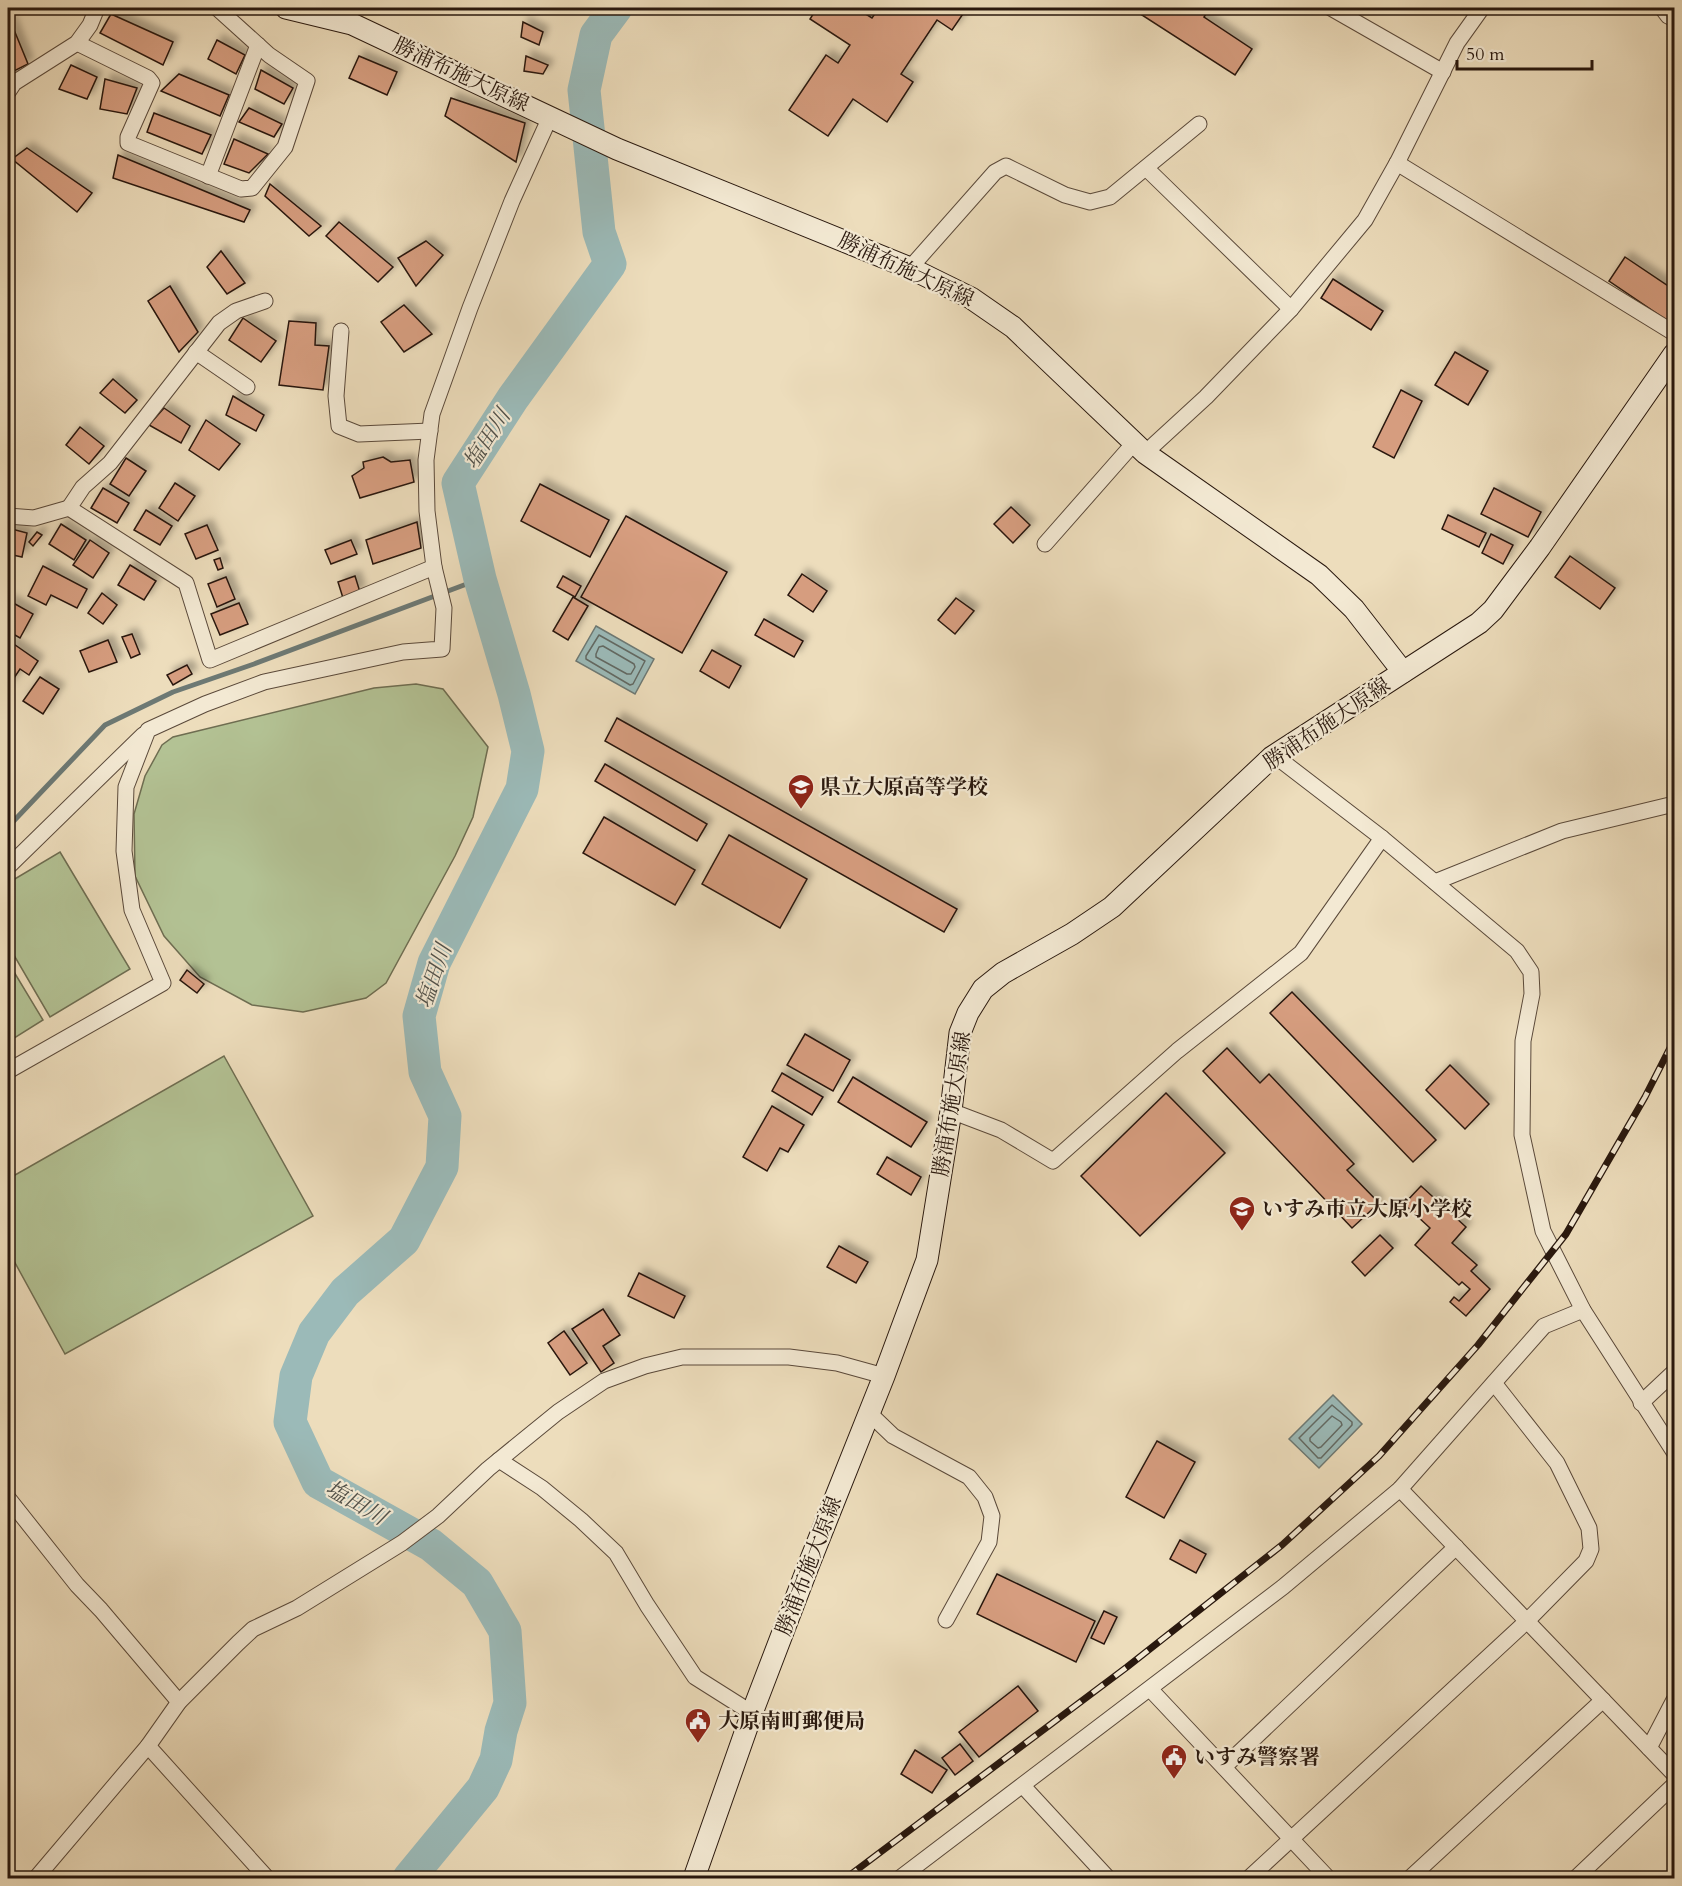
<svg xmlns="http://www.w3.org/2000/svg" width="1682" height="1886" font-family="Cardo,'Noto Serif JP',serif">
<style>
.green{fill:#b3c294;stroke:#6e6d51;stroke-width:1.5}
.water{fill:#9bbab8;stroke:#6d7974;stroke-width:1.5}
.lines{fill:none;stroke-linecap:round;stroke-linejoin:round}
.shore{stroke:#626963;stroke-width:1.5}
.stream{stroke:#6d7974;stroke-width:5}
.river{stroke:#9bbab8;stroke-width:33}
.building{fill:#d69d7f;stroke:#29180e;stroke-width:1.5;filter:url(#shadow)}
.street-casing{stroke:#5a493a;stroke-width:17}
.secondary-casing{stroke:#29180e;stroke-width:23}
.street{stroke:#f3e9d3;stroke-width:15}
.secondary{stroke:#f3e9d3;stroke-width:21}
.rail-casing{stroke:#29180e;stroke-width:7}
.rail{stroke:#f3e9d3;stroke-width:4.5;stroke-dasharray:14;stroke-linecap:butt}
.labels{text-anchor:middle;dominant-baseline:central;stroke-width:4.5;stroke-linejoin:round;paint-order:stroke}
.street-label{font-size:21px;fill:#29180e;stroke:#f3e9d3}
.poi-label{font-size:21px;font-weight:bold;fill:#29180e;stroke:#f3e9d3;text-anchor:start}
.water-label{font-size:22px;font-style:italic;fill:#51514a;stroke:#f3e9d3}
</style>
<defs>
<filter id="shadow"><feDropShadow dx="5.5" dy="-5.5" stdDeviation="3" flood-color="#0004"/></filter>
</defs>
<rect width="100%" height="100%" fill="#edddbc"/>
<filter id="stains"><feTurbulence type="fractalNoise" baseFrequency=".00333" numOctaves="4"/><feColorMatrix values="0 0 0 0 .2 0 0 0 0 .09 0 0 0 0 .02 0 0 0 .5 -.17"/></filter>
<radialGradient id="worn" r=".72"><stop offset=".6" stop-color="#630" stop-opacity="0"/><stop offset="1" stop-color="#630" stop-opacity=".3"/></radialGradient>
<g class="green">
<polygon points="416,684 443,689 488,747 473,817 455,856 386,983 366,998 303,1012 252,1005 200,977 164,936 135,876 134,814 145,776 162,745 173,737 374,688"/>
<polygon points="60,852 130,969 50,1017 8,945 8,883"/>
<polygon points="8,962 43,1020 8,1042"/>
<polygon points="224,1056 313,1216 65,1354 8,1250 8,1179"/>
</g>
<g class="water">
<polygon points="596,626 654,659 635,694 576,661"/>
<polygon points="1333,1395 1362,1424 1319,1468 1289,1439"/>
</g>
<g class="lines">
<g class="shore">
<polygon points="599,635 645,661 633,684 630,685 586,659 586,656"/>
<polygon points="603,646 634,664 635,667 631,674 627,674 596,657 596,654 599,647"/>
<polygon points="1332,1405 1352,1422 1352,1425 1321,1458 1318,1458 1299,1438"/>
<polygon points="1332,1416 1341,1422 1342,1425 1321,1447 1318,1448 1310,1441 1310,1438"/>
</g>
<polyline class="stream" points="8,827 105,725 173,692 254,664 480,579"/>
<polyline class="river" points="409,1878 483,1788 496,1760 501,1731 510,1703 505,1631 477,1583 431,1545 318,1482 290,1422 296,1376 314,1333 345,1292 404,1240 442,1167 445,1116 425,1072 419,1016 434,963 522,789 528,751 514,694 480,579 458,483 513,398 610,264 599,232 584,90 596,35 616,8"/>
</g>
<g class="building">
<polygon points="817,8 856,8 872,18 879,8 967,8 952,30 937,20 901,74 913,82 887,122 853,99 828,136 789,110 826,55 838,63 850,45 810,19"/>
<polygon points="1131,8 1210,8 1204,17 1252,49 1235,75"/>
<polygon points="111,14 173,42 163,65 100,33"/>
<polygon points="10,20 28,64 8,74 8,22"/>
<polygon points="523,22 543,32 539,45 521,37"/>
<polygon points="217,40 245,55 236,74 208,59"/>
<polygon points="359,56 397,72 387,95 349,78"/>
<polygon points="526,56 548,65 543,74 524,71"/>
<polygon points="71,65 97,77 87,99 59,89"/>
<polygon points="261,70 293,88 284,104 255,89"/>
<polygon points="179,74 229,95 220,116 161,91"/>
<polygon points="105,79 137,88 127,114 100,109"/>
<polygon points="451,98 525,123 516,162 445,116"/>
<polygon points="249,108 282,124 274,137 239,122"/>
<polygon points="154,113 211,135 202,154 147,132"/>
<polygon points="234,139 268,154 249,173 224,164"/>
<polygon points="27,148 92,193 77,212 12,159"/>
<polygon points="118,155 250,210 244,222 113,178"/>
<polygon points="270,184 321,226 309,236 265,196"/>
<polygon points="339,222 393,267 378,282 326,236"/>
<polygon points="426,241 443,255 416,286 398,258"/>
<polygon points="221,251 245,283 227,294 207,267"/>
<polygon points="1625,257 1674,290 1674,325 1609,281"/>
<polygon points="1333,279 1383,311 1371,330 1321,298"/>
<polygon points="170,286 198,332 179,352 148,301"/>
<polygon points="404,305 432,334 404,352 381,322"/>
<polygon points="243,318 276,341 261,362 229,340"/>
<polygon points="289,321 316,323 315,345 329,346 323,390 279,385"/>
<polygon points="1455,352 1488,371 1468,405 1435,385"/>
<polygon points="113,379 137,400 125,413 100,393"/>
<polygon points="1401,390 1422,401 1394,458 1373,447"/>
<polygon points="233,396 264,415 256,431 226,415"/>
<polygon points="164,408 190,426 181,443 149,425"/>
<polygon points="206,420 240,444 219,470 189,450"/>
<polygon points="80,427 104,446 89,464 66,445"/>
<polygon points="383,457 391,462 410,460 414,482 360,498 352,476 364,468 363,462"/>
<polygon points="126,458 146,471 129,496 110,484"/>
<polygon points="175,483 195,496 178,521 159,508"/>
<polygon points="540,484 609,520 590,557 521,521"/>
<polygon points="103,488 129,503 117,523 91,508"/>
<polygon points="1494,488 1541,512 1528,537 1481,514"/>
<polygon points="1011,507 1030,525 1013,543 994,524"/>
<polygon points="146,510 172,526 160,545 134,530"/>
<polygon points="1448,515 1486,533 1479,547 1442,529"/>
<polygon points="626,516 727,572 682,653 581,597"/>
<polygon points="417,522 421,548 373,564 366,540"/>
<polygon points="61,524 86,540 74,560 49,544"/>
<polygon points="207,525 218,550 196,559 185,534"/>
<polygon points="8,528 27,533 22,557 8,554"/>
<polygon points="37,532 42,535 33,546 29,542"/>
<polygon points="1491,534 1513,545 1503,564 1482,553"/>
<polygon points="90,540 109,553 93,578 73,565"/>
<polygon points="351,540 357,554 331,564 325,550"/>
<polygon points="1570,556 1615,588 1600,609 1555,577"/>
<polygon points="220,558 223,568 218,570 214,560"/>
<polygon points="130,565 156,581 144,600 118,585"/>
<polygon points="43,566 87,589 77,608 51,595 46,605 28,596"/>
<polygon points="802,574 827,591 813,612 788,595"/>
<polygon points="355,576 360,592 343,598 338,582"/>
<polygon points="563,576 581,586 575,597 557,587"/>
<polygon points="226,577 235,599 217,607 208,584"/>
<polygon points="102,593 117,605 103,624 88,613"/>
<polygon points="573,597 588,606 568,640 553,631"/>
<polygon points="956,598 974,611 955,634 938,620"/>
<polygon points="8,600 33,614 20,638 8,631"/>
<polygon points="239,603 248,624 220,635 211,614"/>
<polygon points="764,619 803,641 794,657 755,635"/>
<polygon points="132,634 140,654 131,658 122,637"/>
<polygon points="8,640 38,661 29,675 20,669 8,687"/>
<polygon points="108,640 117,662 89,672 80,651"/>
<polygon points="712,650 741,666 729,688 700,671"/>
<polygon points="187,665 192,674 173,685 167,675"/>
<polygon points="40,677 59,689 43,714 23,701"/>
<polygon points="617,718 957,909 944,932 605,741"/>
<polygon points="605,764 707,824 697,841 595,781"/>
<polygon points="604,817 695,870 675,905 583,853"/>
<polygon points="729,835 807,879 780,928 702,884"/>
<polygon points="187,970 204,984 197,993 180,980"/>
<polygon points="1292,992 1436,1140 1413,1162 1270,1013"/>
<polygon points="805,1034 850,1060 833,1091 787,1065"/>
<polygon points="1227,1048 1260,1083 1269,1074 1354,1164 1347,1170 1379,1203 1352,1228 1203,1071"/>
<polygon points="1450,1065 1489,1104 1465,1129 1426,1090"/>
<polygon points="782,1073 823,1097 812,1115 772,1091"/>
<polygon points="853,1077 927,1122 911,1147 838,1102"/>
<polygon points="1166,1093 1225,1153 1140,1236 1081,1176"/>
<polygon points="772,1106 804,1125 788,1152 780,1148 767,1171 743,1157"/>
<polygon points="887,1157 921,1177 911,1195 877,1174"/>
<polygon points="1421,1186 1466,1227 1452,1243 1477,1265 1471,1271 1490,1289 1466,1316 1450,1302 1454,1297 1459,1301 1470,1289 1462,1282 1459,1285 1415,1245 1430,1228 1404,1204"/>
<polygon points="1380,1235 1393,1248 1365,1276 1352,1262"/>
<polygon points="839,1246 868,1262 856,1283 827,1267"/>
<polygon points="639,1273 685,1296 674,1318 628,1296"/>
<polygon points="603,1309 620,1335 603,1346 614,1363 601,1372 572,1329"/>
<polygon points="564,1331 587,1363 570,1375 548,1343"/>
<polygon points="1157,1441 1195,1462 1164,1518 1126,1497"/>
<polygon points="1180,1540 1206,1554 1196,1573 1170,1559"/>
<polygon points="997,1574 1095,1621 1076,1662 977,1614"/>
<polygon points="1104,1611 1117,1617 1104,1644 1091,1638"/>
<polygon points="1018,1686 1038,1711 979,1757 959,1732"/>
<polygon points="960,1744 973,1761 955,1775 942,1758"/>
<polygon points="915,1750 947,1770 932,1793 901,1774"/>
</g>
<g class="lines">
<g class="street-casing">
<g id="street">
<polyline points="1331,8 1443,72"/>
<polyline points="1662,8 1668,16 1674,19"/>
<polyline points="77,43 148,78 152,83 128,137 128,143 241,189 252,188 285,147 307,81 269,55 217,8"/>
<polyline points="8,92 14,83 77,43 90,25 97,8"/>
<polyline points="1397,163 1674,333"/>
<polyline points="1146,168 1291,309"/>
<polyline points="208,176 258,45"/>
<polyline points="910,268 995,172 1006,166 1065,195 1090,202 1110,197 1199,124"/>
<polyline points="265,301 236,311 219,323 110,463 83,487 69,508 186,583 210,660 434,567"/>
<polyline points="341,331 336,396 339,426 359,434 430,431"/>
<polyline points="196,352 247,387"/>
<polyline points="1145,453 1206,397 1291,309 1365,220 1397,163 1457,43 1482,8"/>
<polyline points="8,516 34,518 69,508"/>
<polyline points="1045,544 1134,443"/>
<polyline points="1272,757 1283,762 1382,838 1517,951 1531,972 1532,994 1523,1041 1522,1135 1543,1231 1583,1310 1674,1452"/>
<polyline points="8,867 143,735"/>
<polyline points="1435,882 1562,831 1674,804"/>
<polyline points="8,1071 163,983 132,910 124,851 126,787 148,730 205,704 264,682 403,652 442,649 444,608 434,567 427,511 426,460 432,414 470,308 512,201 550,117"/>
<polyline points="951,1111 1001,1130 1053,1161 1177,1051 1301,953 1382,838"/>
<polyline points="1641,1403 1674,1372"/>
<polyline points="869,1413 893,1436 969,1477 985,1497 992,1516 989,1542 946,1620"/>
<polyline points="499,1460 542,1488 581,1520 616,1553 647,1605 695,1677 752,1713"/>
<polyline points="1400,1489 1674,1774"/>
<polyline points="8,1498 77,1585 101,1610 179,1702"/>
<polyline points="1150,1689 1328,1878"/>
<polyline points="148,1746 267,1878"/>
<polyline points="1649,1748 1674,1700"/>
<polyline points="1224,1767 1456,1547"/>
<polyline points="1023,1786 1108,1878"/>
<polyline points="36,1878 148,1746 179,1702 238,1643 253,1629 297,1608 402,1543 438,1516 488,1469 558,1412 604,1381 645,1366 682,1357 789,1357 837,1363 884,1376"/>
<polyline points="900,1878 1283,1587 1400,1489 1544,1326 1583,1310"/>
<polyline points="1249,1878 1527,1621 1586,1561 1591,1549 1589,1528 1557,1463 1494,1383"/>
<polyline points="1410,1878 1603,1700"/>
<polyline points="1576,1878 1674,1785"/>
</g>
</g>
<g class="secondary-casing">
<g id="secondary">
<polyline points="286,8 352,24 617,149 910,268 971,298 1013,327 1145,453 1319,575 1354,609 1403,672"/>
<polyline points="694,1878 752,1713 809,1564 884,1376 927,1260 951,1111 960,1033 968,1013 983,989 1003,973 1072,934 1112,907 1272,757 1479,623 1493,610 1540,547 1674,354"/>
</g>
</g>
<use href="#street" class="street"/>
<use href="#secondary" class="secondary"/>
<g class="rail-casing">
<polyline id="rail" points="846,1878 1127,1667 1282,1545 1379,1456 1478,1345 1566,1234 1645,1097 1674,1040"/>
</g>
<use href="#rail" class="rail"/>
</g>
<defs>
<g id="school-pin" transform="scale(1.35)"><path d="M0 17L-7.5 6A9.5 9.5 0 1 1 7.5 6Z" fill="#8f2418" stroke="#f3e9d3"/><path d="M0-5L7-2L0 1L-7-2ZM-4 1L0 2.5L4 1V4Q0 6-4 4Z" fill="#fff"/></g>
<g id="civic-pin" transform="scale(1.35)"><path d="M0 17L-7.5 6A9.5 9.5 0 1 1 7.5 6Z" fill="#8f2418" stroke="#f3e9d3"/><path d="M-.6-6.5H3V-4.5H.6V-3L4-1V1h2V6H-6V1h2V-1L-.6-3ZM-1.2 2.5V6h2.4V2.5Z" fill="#fff"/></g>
</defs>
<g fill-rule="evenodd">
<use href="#school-pin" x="801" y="787"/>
<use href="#school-pin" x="1242" y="1209"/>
<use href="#civic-pin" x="698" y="1721"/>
<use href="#civic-pin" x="1174" y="1757"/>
</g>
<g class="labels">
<g class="street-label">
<text transform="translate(461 75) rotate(25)">勝浦布施大原線</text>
<text transform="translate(906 270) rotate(25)">勝浦布施大原線</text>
<text transform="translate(1327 724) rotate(-34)">勝浦布施大原線</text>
<text transform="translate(952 1104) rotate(-81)">勝浦布施大原線</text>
<text transform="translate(809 1566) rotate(-69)">勝浦布施大原線</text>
</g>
<g class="poi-label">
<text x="820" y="787">県立大原高等学校</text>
<text x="1262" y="1209">いすみ市立大原小学校</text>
<text x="718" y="1721">大原南町郵便局</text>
<text x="1194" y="1757">いすみ警察署</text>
</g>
<g class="water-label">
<text transform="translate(487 439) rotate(-57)">塩田川</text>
<text transform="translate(434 976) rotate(-71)">塩田川</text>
<text transform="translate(356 1503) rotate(30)">塩田川</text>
</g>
</g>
<rect width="1682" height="1886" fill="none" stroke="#edddbc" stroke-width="30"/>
<rect x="9" y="9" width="1664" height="1868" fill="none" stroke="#29180e" stroke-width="3"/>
<rect x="15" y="15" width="1652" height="1856" fill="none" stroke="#29180e" stroke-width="1.5"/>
<path d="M1457 60v9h135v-9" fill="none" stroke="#29180e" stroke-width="3"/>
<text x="1466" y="60" font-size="18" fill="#29180e" stroke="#f3e9d3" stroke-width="4.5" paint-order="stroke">50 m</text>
<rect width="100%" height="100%" filter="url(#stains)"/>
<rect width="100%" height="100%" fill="url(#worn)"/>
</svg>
